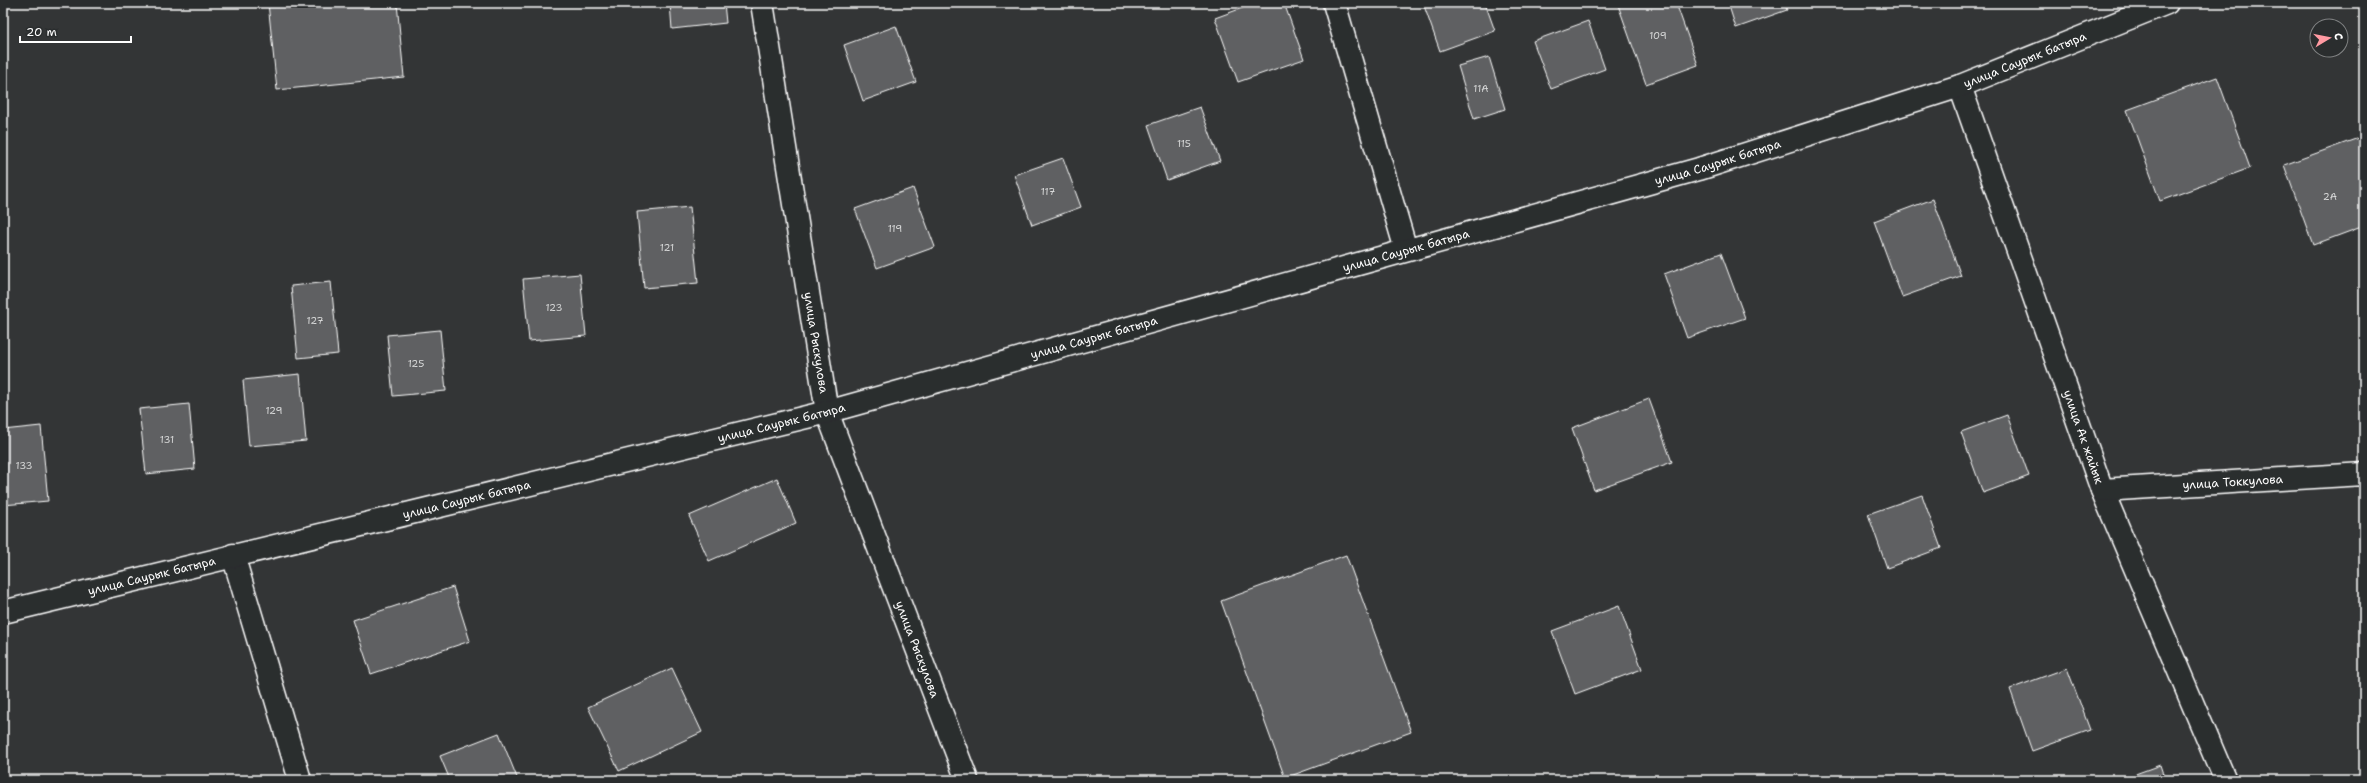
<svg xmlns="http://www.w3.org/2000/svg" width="2367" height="783" font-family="'Shantell Sans',sans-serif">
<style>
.building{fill:#5f6162;stroke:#fff}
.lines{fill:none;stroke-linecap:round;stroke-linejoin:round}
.minor-casing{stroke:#fff;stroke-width:25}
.minor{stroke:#2a2d2e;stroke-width:22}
.labels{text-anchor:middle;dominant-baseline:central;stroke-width:4;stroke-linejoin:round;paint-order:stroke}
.number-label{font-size:10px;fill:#d7d8d8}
.street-label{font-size:12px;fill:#fff;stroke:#2a2d2e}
</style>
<rect width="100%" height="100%" fill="#333536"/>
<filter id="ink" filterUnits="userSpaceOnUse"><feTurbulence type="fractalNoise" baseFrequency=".025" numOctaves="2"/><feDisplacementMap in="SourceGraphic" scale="8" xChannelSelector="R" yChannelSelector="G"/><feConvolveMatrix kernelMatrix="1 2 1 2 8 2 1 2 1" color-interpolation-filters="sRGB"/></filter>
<g filter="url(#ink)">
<g class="building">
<polygon points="268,3 397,3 404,77 277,90"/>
<polygon points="670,3 724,3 726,23 672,29"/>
<polygon points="1256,3 1284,3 1304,59 1238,82 1215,18"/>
<polygon points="1423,3 1485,3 1495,31 1440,51"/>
<polygon points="1625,3 1676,3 1698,65 1646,84 1618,5"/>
<polygon points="1728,3 1784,3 1787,10 1736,28"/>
<polygon points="1588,21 1605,69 1551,89 1533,41"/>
<polygon points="896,26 916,82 863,101 844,45"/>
<polygon points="1489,57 1505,109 1474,119 1458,66"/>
<polygon points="2217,77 2250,168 2160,201 2127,110"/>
<polygon points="1200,107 1220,161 1167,180 1148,125"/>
<polygon points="2364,136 2364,226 2313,245 2284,165"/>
<polygon points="1063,158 1081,207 1032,225 1014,175"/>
<polygon points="913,188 935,247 877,268 855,209"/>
<polygon points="1933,199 1961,276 1902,297 1874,221"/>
<polygon points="690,207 698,283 644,288 637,212"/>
<polygon points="1721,253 1745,318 1687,338 1664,274"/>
<polygon points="580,274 586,336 529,341 523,279"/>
<polygon points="331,282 338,354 298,358 291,286"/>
<polygon points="440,330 446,391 393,396 387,335"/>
<polygon points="300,374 306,441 249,446 243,380"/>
<polygon points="1649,399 1672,462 1594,490 1572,428"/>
<polygon points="189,404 195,469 146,474 139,409"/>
<polygon points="2007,415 2029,476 1983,493 1961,432"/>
<polygon points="41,426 48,501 3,505 3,430"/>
<polygon points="777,478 796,523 709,561 689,516"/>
<polygon points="1922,495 1941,548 1887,568 1868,514"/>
<polygon points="1346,555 1411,732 1285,778 1221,601"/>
<polygon points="453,587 470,641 371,674 353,620"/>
<polygon points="1619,606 1642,669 1575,694 1552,631"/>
<polygon points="672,668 702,732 619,771 588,707"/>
<polygon points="2067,668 2090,730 2032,751 2010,689"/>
<polygon points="499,733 518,780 450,780 440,756"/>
<polygon points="2160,765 2165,780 2119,780"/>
</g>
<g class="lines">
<g class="minor-casing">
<g id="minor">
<path id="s1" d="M762,3L827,412L967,780"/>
<polyline points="1334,3 1406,250"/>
<path id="s2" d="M1960,86L2102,490L2225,780"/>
<path id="s3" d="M2102,490L2364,474"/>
<polyline points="233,555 300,780"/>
<path id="s4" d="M3,612L827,412L1699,169L1960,86L2167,3"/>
</g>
</g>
<use href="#minor" class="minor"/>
</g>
</g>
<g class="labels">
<g class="number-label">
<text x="1658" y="35">109</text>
<text x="1481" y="88">11А</text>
<text x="1184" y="143">115</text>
<text x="1048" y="191">117</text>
<text x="2330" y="196">2А</text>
<text x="895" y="228">119</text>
<text x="667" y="247">121</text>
<text x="554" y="307">123</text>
<text x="315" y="320">127</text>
<text x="416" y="363">125</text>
<text x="274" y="410">129</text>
<text x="167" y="439">131</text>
<text x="24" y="465">133</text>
</g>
<g class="street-label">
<text stroke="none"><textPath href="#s4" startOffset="2097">улица Саурык батыра</textPath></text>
<text stroke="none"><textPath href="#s4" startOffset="1773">улица Саурык батыра</textPath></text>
<text stroke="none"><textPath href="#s4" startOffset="1449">улица Саурык батыра</textPath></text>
<text stroke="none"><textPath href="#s4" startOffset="1125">улица Саурык батыра</textPath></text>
<text stroke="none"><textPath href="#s1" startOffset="344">улица Рыскулова</textPath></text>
<text stroke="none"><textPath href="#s4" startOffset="801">улица Саурык батыра</textPath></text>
<text stroke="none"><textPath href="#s2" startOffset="372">улица Ак жайык</textPath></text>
<text stroke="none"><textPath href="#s3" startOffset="131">улица Токкулова</textPath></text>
<text stroke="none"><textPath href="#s4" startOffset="477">улица Саурык батыра</textPath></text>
<text stroke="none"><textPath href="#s4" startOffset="153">улица Саурык батыра</textPath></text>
<text stroke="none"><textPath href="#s1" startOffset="668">улица Рыскулова</textPath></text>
</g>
</g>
<rect width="2367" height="783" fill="none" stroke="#2a2d2e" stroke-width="16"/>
<rect x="8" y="8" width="2351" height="767" fill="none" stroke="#fff" stroke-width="1.5" filter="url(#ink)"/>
<g transform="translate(2329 38) rotate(80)"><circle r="19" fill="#2a2d2e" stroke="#7f8182"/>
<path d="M0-3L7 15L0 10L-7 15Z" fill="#ff9aa2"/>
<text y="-6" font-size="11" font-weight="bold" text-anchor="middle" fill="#ffffff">С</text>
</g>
<path d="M20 36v6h111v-6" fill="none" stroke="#ffffff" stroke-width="2"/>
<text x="26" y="36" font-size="12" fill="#ffffff" stroke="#2a2d2e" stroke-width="3" paint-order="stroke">20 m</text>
</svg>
